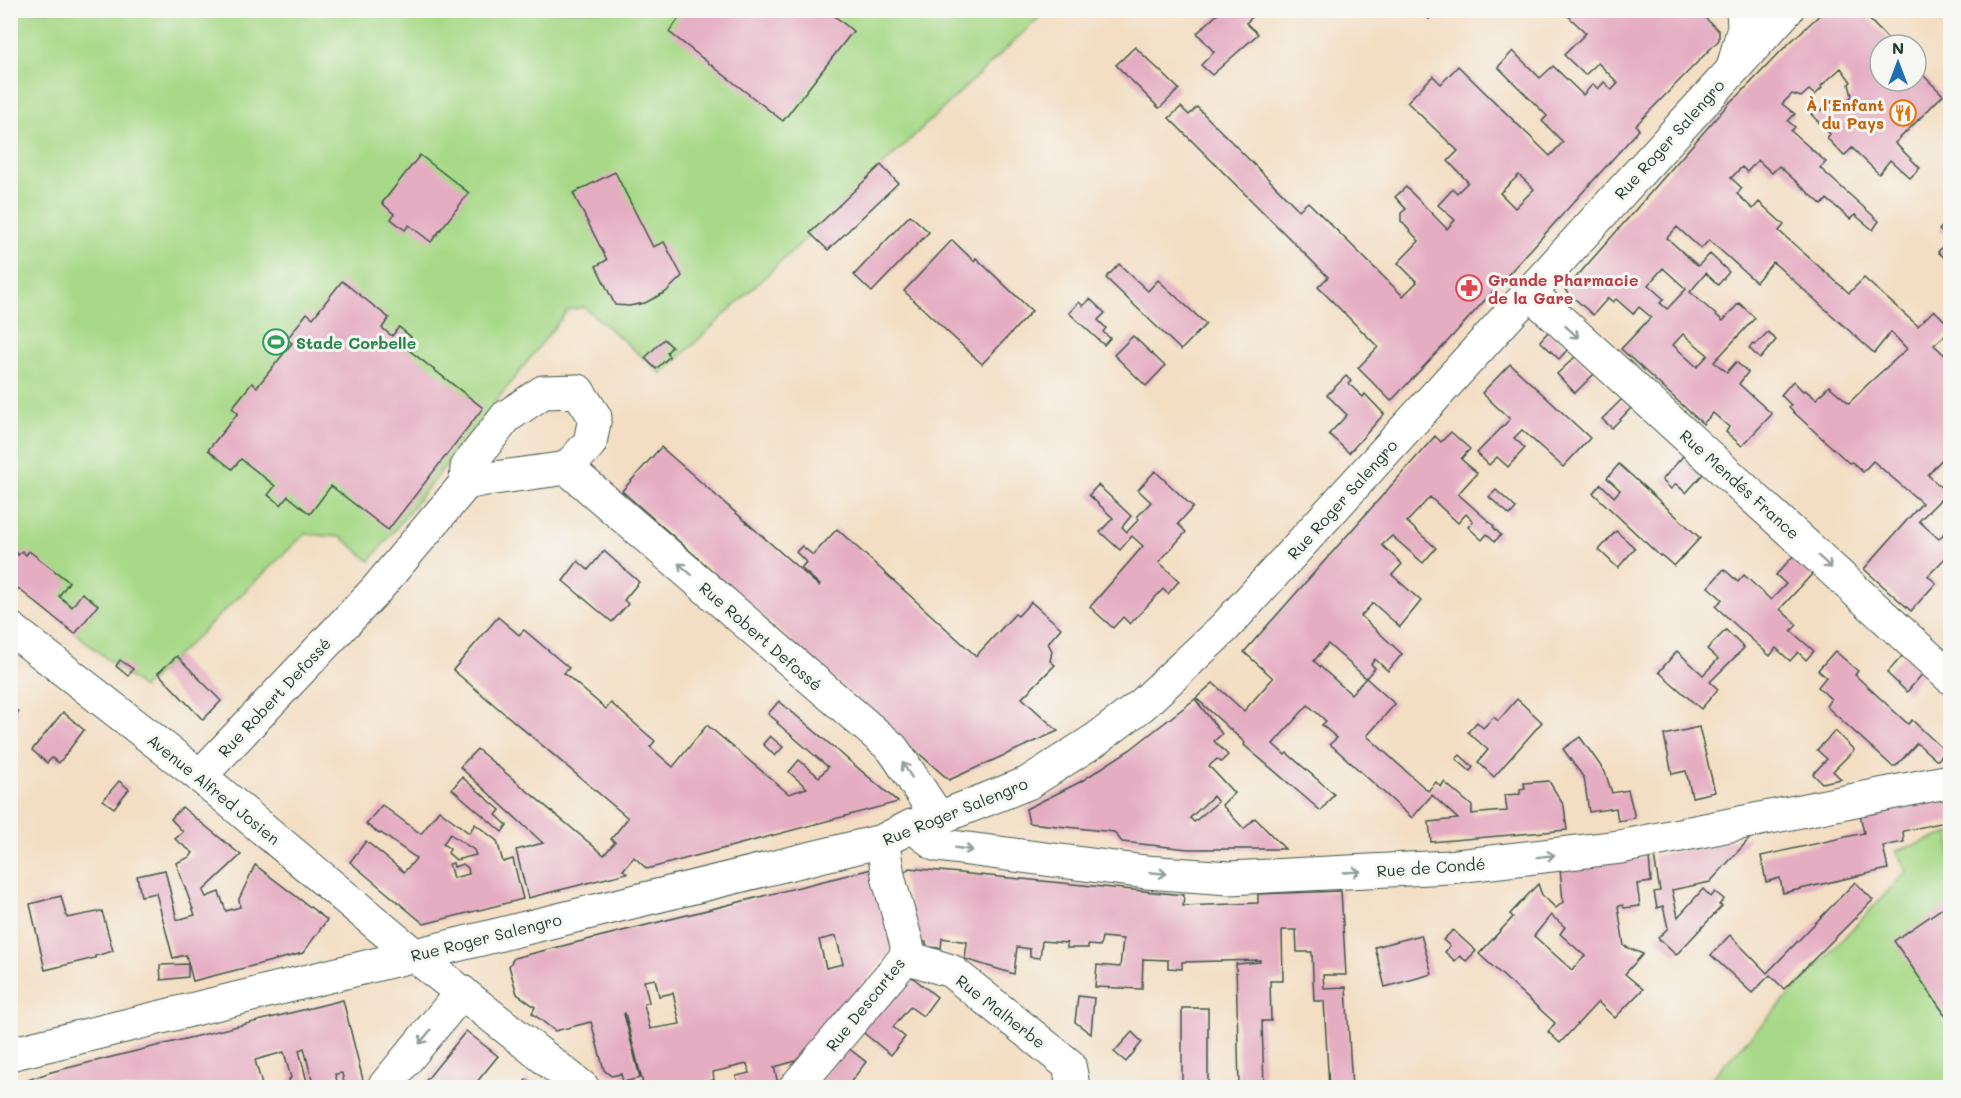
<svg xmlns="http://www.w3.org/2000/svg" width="1961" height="1098" font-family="Mali,sans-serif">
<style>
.green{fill:#a8d988;stroke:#648b5e;stroke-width:1.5}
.building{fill:#e5adc2;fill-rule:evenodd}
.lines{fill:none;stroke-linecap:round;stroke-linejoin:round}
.minor-casing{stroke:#3f5549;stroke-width:35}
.minor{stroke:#fff;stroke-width:33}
.oneway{stroke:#8f9e9a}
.labels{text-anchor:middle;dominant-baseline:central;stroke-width:6;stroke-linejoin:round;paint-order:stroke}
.food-label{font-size:16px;font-weight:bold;fill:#c56008;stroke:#f6f6f2;text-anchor:end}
.street-label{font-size:16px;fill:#1f3d34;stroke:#f6f6f2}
.health-label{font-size:16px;font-weight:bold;fill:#be3a42;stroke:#f6f6f2;text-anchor:start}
.leisure-label{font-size:16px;font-weight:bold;fill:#27864d;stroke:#f6f6f2;text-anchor:start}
</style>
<rect width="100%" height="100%" fill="#f6f6f2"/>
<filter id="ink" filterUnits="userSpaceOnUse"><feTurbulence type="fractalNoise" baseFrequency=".0167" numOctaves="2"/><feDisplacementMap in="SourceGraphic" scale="12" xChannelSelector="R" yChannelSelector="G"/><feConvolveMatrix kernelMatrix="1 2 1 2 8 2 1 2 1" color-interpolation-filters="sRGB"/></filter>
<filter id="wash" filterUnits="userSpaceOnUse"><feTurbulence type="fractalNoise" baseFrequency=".008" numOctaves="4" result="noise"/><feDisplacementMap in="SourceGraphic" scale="24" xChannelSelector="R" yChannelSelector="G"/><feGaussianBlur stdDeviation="1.35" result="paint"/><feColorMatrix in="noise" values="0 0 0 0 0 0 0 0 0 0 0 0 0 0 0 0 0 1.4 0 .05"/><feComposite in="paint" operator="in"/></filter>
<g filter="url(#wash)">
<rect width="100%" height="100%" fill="#f3dec3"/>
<g class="green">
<polygon points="10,11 1046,11 662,374 584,307 568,310 370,561 341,537 305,534 143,688 11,581"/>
<polygon points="1950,833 1950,1087 1702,1088 1907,871 1896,851"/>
</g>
<g id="blocks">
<g class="building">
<polygon points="685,10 827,10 853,31 783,121 669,32"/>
<polygon points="1222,10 1260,10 1246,23 1258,34 1212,75 1201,65 1214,52 1197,33"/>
<polygon points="1421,10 1437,10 1429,19"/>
<path d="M1572,10H1697L1719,31V40L1636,125L1639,130L1447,342L1391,401L1358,368L1378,347L1318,287L1328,277L1169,118L1181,107L1189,115L1197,107L1299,210L1308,202L1403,296L1417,282L1398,263L1419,241L1401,221V213L1406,209L1395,197L1406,187L1447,229L1455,220L1438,205L1453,189L1457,193L1468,182L1448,161L1458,151L1407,102L1433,76L1441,84L1458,66L1550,156L1563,142L1542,121L1547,116L1498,67L1513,51L1540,78L1553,66L1583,95L1593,84L1598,89L1604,82L1612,90L1618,83L1598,63L1585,75L1564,55L1586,33L1568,16V13ZM1519,175L1534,189L1515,208L1500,193Z"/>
<path d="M1825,10H1860L1894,45H1880V81H1916V68L1943,95L1895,143L1920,168L1910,178L1890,160L1879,174L1852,148L1844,156L1827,138L1830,134L1811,114L1829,107L1834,112L1852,96L1849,84L1851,82L1841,68L1821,86L1822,88L1815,95L1809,90L1801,97L1792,94L1782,104L1795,114L1788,121L1795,127L1791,131L1826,162L1820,168L1879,221L1873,230L1855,215L1850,219L1827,199L1822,205L1779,166L1772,173L1758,160L1747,172L1742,167L1731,178L1742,188L1737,194L1753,209L1759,202L1784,225L1779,231L1849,293L1864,278L1918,326L1934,310L1950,326V331L1934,345L1950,360V450L1928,475L1947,493L1919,521L1939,539L1950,527V553L1928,576L1936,583L1911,611L1864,569L1922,503L1873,461L1863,472L1852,462L1849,463L1789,408L1791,405L1781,395L1793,381L1803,391L1805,390L1816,399L1829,386L1849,403L1869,383L1907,349L1891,332L1874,353L1773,262L1756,282L1709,240L1701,249L1677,227L1667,238L1698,266L1710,254L1729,272L1718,285L1706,273L1690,292L1723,321L1739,303L1755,318L1714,362L1727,372L1736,362L1748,372L1739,384L1772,414L1742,446L1726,432L1729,427L1713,413L1703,424L1621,349L1651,317L1639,307L1633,314L1616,299L1613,302L1608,298L1593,315L1565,290L1731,101L1738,96L1785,47ZM1663,268L1686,289L1667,309L1660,303L1664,299L1648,285ZM1683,334L1708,355L1697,367L1673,345Z"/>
<polygon points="1135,47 1179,89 1161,107 1159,108 1116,65"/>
<polygon points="420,155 469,193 431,242 409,225 405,230 391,219 394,214 382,203"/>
<polygon points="881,165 898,183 828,250 810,233"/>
<polygon points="615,172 653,247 664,242 682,276 666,292 645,303 629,306 615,305 596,266 607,260 573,193"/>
<polygon points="910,215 929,232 872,292 854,275"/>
<polygon points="1950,218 1950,263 1938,252 1949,239 1939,230"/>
<polygon points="952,240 974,261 976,258 1032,311 982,364 904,291"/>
<polygon points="1119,264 1148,291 1158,280 1206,324 1181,350 1106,278"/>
<polygon points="342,281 389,318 382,328 392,336 399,327 411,337 405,347 483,408 388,530 331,486 310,514 288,496 281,505 268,495 275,486 241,459 232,469 208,450 238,413 232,408 252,383 257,387 292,343 287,339 307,313 313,318"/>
<polygon points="1090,299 1105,313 1098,320 1106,328 1103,332 1110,338 1104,345 1069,313 1079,302 1083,306"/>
<polygon points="1549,331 1568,349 1559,359 1540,341"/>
<polygon points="1768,332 1776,340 1760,359 1749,348 1753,344 1755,345"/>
<polygon points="1133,336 1165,366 1146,386 1114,355"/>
<polygon points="664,339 672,347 667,352 669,357 656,369 645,358"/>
<polygon points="1576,356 1594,374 1575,393 1557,374"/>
<polygon points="1510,364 1590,438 1563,467 1522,430 1514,438 1525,448 1508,467 1497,457 1489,465 1477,453 1510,419 1482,393"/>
<polygon points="1346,376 1351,381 1349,384 1363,397 1365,394 1384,414 1349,453 1329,434 1347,415 1327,395"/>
<polygon points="1622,399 1631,408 1612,428 1602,419"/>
<polygon points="1451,432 1470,449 1461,459 1477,473 1458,494 1494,526 1493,527 1501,535 1495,541 1487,534 1482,540 1468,527 1473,521 1466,514 1458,523 1430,497 1407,522 1436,548 1423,563 1392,536 1382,545 1402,564 1392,575 1421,601 1400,627 1373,603 1361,616 1402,654 1388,671 1375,659 1371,664 1375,668 1366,678 1328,644 1314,661 1351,694 1366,678 1395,704 1367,736 1428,791 1436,782 1441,787 1444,782 1472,806 1472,814 1492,812 1507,811 1505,795 1520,794 1520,789 1525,788 1524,783 1549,781 1564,806 1567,830 1431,842 1429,822 1458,819 1432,795 1412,818 1330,744 1337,738 1322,725 1326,721 1308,705 1273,744 1285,755 1287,753 1334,794 1321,811 1244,745 1245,743 1196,698 1213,683 1244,711 1273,678 1244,652 1435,436 1441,442"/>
<polygon points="661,447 819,586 820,585 801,568 806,562 796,552 802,546 813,555 837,529 976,656 1015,614 1018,616 1031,602 1061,628 1048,643 1052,651 1050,661 1055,665 1022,698 1058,731 949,780 622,491"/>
<polygon points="1684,455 1703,474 1686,493 1676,484 1671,489 1662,480"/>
<polygon points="1619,464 1700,538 1674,566 1661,555 1660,556 1593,493 1601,484 1614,497 1620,490 1607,478"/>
<polygon points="1155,471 1193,507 1178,524 1186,532 1159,562 1179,581 1168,594 1163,589 1130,624 1123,617 1113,628 1090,607 1143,546 1132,536 1120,550 1100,532 1113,518 1089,495 1098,485 1131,516 1122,527 1127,532 1139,519 1137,517 1151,502 1138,490"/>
<polygon points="1496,490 1516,508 1510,515 1489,497"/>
<polygon points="1616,531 1635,548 1618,568 1599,550"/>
<polygon points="15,551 18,555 22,551 26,555 29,551 69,582 59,596 72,607 82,593 98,605 75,634 10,582 10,576 13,573 10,571 10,557"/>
<polygon points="604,551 639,582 624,600 628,604 612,622 563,581 578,561 588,570"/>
<polygon points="1794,555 1814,572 1780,609 1797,625 1791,631 1814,651 1806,660 1798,652 1790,661 1776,648 1770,656 1716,607 1722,599 1708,587 1724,569 1738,582 1744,575 1771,600 1786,584 1776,575"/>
<polygon points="498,617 519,635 524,630 569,668 564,673 606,709 611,703 655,741 650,747 673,767 707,725 789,794 807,788 789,772 799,760 819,777 828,767 777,723 778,722 768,714 779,701 898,802 647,869 634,857 623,870 627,873 528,898 516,850 543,843 460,767 477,749 604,855 615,842 611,839 628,818 453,670"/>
<polygon points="1726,630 1744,648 1710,682 1718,689 1701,709 1659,672 1677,651 1703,675 1718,659 1707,649"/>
<polygon points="1835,651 1858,671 1855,675 1908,724 1912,720 1945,751 1938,760 1936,760 1917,743 1896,766 1892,766 1826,706 1831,699 1818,687 1826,677 1818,670"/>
<polygon points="1904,654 1924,672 1907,692 1887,673"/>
<polygon points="177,656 221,701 203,720 158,673"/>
<polygon points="120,660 133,669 128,676 116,666"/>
<path d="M1195,699L1222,734L1214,741L1228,755L1221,762L1217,759L1209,766L1234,793L1222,805L1244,829L1255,818L1285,849H1188L1122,842L1114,832L1029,823L1026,809L1080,782L1131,749ZM1213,796L1218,802L1194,822L1190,818Z"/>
<polygon points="1517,699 1542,722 1494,777 1478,762 1488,750 1468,732 1477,722 1483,728 1494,717 1498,721"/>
<polygon points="10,705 19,712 10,722"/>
<polygon points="63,712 84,730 59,763 52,758 47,763 32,750"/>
<polygon points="1699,727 1715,792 1692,797 1686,771 1672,774 1664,735"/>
<polygon points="1835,731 1854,750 1833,771 1841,779 1822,783 1813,774 1827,759 1817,750"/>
<polygon points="770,736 783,747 775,756 763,744"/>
<polygon points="1580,737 1605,772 1612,793 1628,790 1635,818 1618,821 1616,808 1589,812 1584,778 1563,749"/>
<polygon points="1460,755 1473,767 1470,771 1456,759"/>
<polygon points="462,777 500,810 496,815 507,825 502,832 452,789"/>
<polygon points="119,781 129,789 114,808 103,800"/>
<polygon points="1950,796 1950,821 1903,831 1904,842 1883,846 1888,869 1783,893 1780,878 1766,882 1761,856 1864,833 1860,814"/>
<path d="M382,805L421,834L439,810L469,833L475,824L497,841L503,862L513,859L523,899L424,924L350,862L366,841L404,872L414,861L416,858L381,833L380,834L366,824ZM450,834L474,850L476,855L456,860L448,853L450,849L443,844ZM453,863L454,867L463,864L468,868L469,874L453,878L449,864Z"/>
<polygon points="182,807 241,855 203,891 206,897 219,892 226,911 240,907 239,899 255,865 327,920 303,953 193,981 186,955 173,958 156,893 141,896 137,876 165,870 177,920 195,915 176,863 190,857 193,853 175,839 183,832 171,819"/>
<polygon points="1751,837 1710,882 1672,890 1678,917 1703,889 1711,897 1715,892 1724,899 1719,905 1722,906 1676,955 1658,938 1668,928 1663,906 1657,908 1654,892 1660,891 1654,856"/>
<path d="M1649,857L1651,882L1637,884L1640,906L1624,908L1623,905L1618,906L1624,946L1643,954L1625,974L1643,989L1615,1018L1598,1002L1560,1043L1548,1032L1555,1023L1479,954L1513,917L1510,914L1538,884L1542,895L1556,908L1563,902L1560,868ZM1551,915L1565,927L1560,934L1585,956L1572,970L1534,936Z"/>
<polygon points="909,868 1184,895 1183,906 1258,903 1258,894 1341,891 1346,975 1323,975 1324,988 1346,987 1352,1088 1329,1088 1324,1001 1314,1001 1312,952 1297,952 1296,930 1282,930 1283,981 1270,981 1271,1021 1262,1021 1264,1088 1239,1088 1236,964 1260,962 1260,960 1182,962 1182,969 1168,968 1168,960 1143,959 1142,989 1095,987 1097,965 1120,967 1123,939 1102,937 1100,946 1088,945 1088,948 1067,948 1067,943 1042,941 1040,958 1030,957 1030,949 1017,947 1014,974 965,959 967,942 942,938 941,948 927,947 926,942 919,942 902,875"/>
<path d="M872,869L891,950L803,1059L774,1067L779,1088H739L736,1076L750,1073L747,1064L713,1072L714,1080L701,1083L702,1088H644L625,1013L624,1014L640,1078L623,1082L621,1074L611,1076L604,1070L591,1022L555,1031L532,1013L535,1007L517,994L509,966L514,958ZM836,936L843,964L826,968L819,940ZM655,979L659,996L673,993L680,1024L650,1029L644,1004L649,1002L644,981Z"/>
<polygon points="1855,882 1873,900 1784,989 1770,975 1752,993 1711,955 1730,935 1767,973"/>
<polygon points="61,896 67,918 102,911 113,951 95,956 95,958 45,970 30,904"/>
<polygon points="1950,903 1950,1022 1894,941"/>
<polygon points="1453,930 1476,951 1466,961 1460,956 1455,961 1445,952 1450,946 1443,940"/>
<polygon points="1421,935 1432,974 1385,987 1375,947"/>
<polygon points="188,964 188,977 161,980 160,965"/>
<polygon points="907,973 937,997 923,1016 910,1007 893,1027 905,1037 891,1055 860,1030"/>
<polygon points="1078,996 1094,998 1091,1034 1075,1022"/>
<path d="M343,1000L365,1088H345L342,1073L335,1074L339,1088H291L289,1079L291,1078L284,1052L255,1060L262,1085L256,1088H10V1086L51,1072ZM304,1048L312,1080L307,1082L299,1050Z"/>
<rect x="1182" y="1008" width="26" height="80"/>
<polygon points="466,1031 498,1056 472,1088 420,1088"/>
<polygon points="1132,1032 1142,1042 1126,1062 1114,1052"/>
<polygon points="847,1047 866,1062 846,1088 814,1088"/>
<polygon points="527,1079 538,1088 519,1088"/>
</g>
</g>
</g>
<g filter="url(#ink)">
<use href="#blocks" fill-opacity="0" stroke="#3f5549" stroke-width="1.5"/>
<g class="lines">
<g class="minor-casing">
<g id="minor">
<polyline points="1733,68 1744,27 1743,10"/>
<polyline points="1529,292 1950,677"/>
<path d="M567,468L892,748C909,771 922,795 939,818"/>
<polyline points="10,628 200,776 414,955 583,1088"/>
<polyline points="200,776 376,590 466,483 480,480 567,468 590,443 595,417 578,391 543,392 506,417 467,467 466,483"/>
<polyline points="912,826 937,845 1146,872 1229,878 1449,867 1620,847 1950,781"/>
<polyline points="906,957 951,971 1069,1065 1072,1080 1070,1088"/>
<polyline points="10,1054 882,841 912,826 939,818 1028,783 1095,740 1142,705 1225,627 1787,10"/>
<polyline points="383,1088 462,992"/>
<polyline points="795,1088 906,957 907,945 889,880 882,841"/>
</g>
</g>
<use href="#minor" class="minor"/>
</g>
<defs><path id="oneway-shaft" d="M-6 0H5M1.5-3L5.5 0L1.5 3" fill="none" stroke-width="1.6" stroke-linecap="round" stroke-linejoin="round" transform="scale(1.5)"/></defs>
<g class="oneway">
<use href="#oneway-shaft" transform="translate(1572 332) rotate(42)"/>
<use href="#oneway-shaft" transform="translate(1825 562) rotate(42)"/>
<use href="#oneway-shaft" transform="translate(685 569) rotate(-139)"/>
<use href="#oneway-shaft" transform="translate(907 770) rotate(-122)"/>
<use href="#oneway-shaft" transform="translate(964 849) rotate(8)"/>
<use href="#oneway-shaft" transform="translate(1546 856) rotate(-7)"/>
<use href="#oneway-shaft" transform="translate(1352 872) rotate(-3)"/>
<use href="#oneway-shaft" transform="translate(1158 873) rotate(5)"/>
<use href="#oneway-shaft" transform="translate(425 1037) rotate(129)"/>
</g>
</g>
<defs>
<g id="restaurant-ring" transform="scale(1.35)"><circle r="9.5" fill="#f6f6f2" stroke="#e8710a" stroke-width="1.5"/><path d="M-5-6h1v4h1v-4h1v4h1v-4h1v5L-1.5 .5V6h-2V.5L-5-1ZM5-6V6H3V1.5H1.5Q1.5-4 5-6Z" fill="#e8710a"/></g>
<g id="pharmacy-ring" transform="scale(1.35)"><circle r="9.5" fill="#f6f6f2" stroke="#e0444e" stroke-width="1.5"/><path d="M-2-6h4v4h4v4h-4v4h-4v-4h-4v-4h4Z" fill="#e0444e"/></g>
<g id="stadium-ring" transform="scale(1.35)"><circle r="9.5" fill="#f6f6f2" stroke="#2e9e5b" stroke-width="1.5"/><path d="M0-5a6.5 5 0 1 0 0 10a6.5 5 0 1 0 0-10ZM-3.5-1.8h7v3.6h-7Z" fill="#2e9e5b"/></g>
</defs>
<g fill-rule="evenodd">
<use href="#restaurant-ring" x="1903" y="113"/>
<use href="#pharmacy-ring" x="1469" y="288"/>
<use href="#stadium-ring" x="276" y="342"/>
</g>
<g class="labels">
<g class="food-label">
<text x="1884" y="104">À l'Enfant<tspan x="1884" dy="18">du Pays</tspan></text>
</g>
<g class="street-label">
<text transform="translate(1669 139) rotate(-48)">Rue Roger Salengro</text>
<text transform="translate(1740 484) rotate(42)">Rue Mendés France</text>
<text transform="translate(1342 499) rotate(-48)">Rue Roger Salengro</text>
<text transform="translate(761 636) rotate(41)">Rue Robert Defossé</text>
<text transform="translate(274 697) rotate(-47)">Rue Robert Defossé</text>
<text transform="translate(214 789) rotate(39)">Avenue Alfred Josien</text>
<text transform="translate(955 811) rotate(-22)">Rue Roger Salengro</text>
<text transform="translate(1431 867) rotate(-4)">Rue de Condé</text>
<text transform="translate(486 937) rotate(-14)">Rue Roger Salengro</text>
<text transform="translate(865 1004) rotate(-51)">Rue Descartes</text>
<text transform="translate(1001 1011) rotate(38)">Rue Malherbe</text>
</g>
<g class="health-label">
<text x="1488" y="279">Grande Pharmacie<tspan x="1488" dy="18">de la Gare</tspan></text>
</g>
<g class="leisure-label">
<text x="296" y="342">Stade Corbelle</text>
</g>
</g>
<rect width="1961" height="1098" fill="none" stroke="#f6f6f2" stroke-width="36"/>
<g transform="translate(1898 63)"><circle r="28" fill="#f6f6f2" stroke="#a0aca6" stroke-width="1.5"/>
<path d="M0-4.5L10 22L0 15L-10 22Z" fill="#1f6fb2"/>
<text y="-9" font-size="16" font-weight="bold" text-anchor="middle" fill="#1f3d34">N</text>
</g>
</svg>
